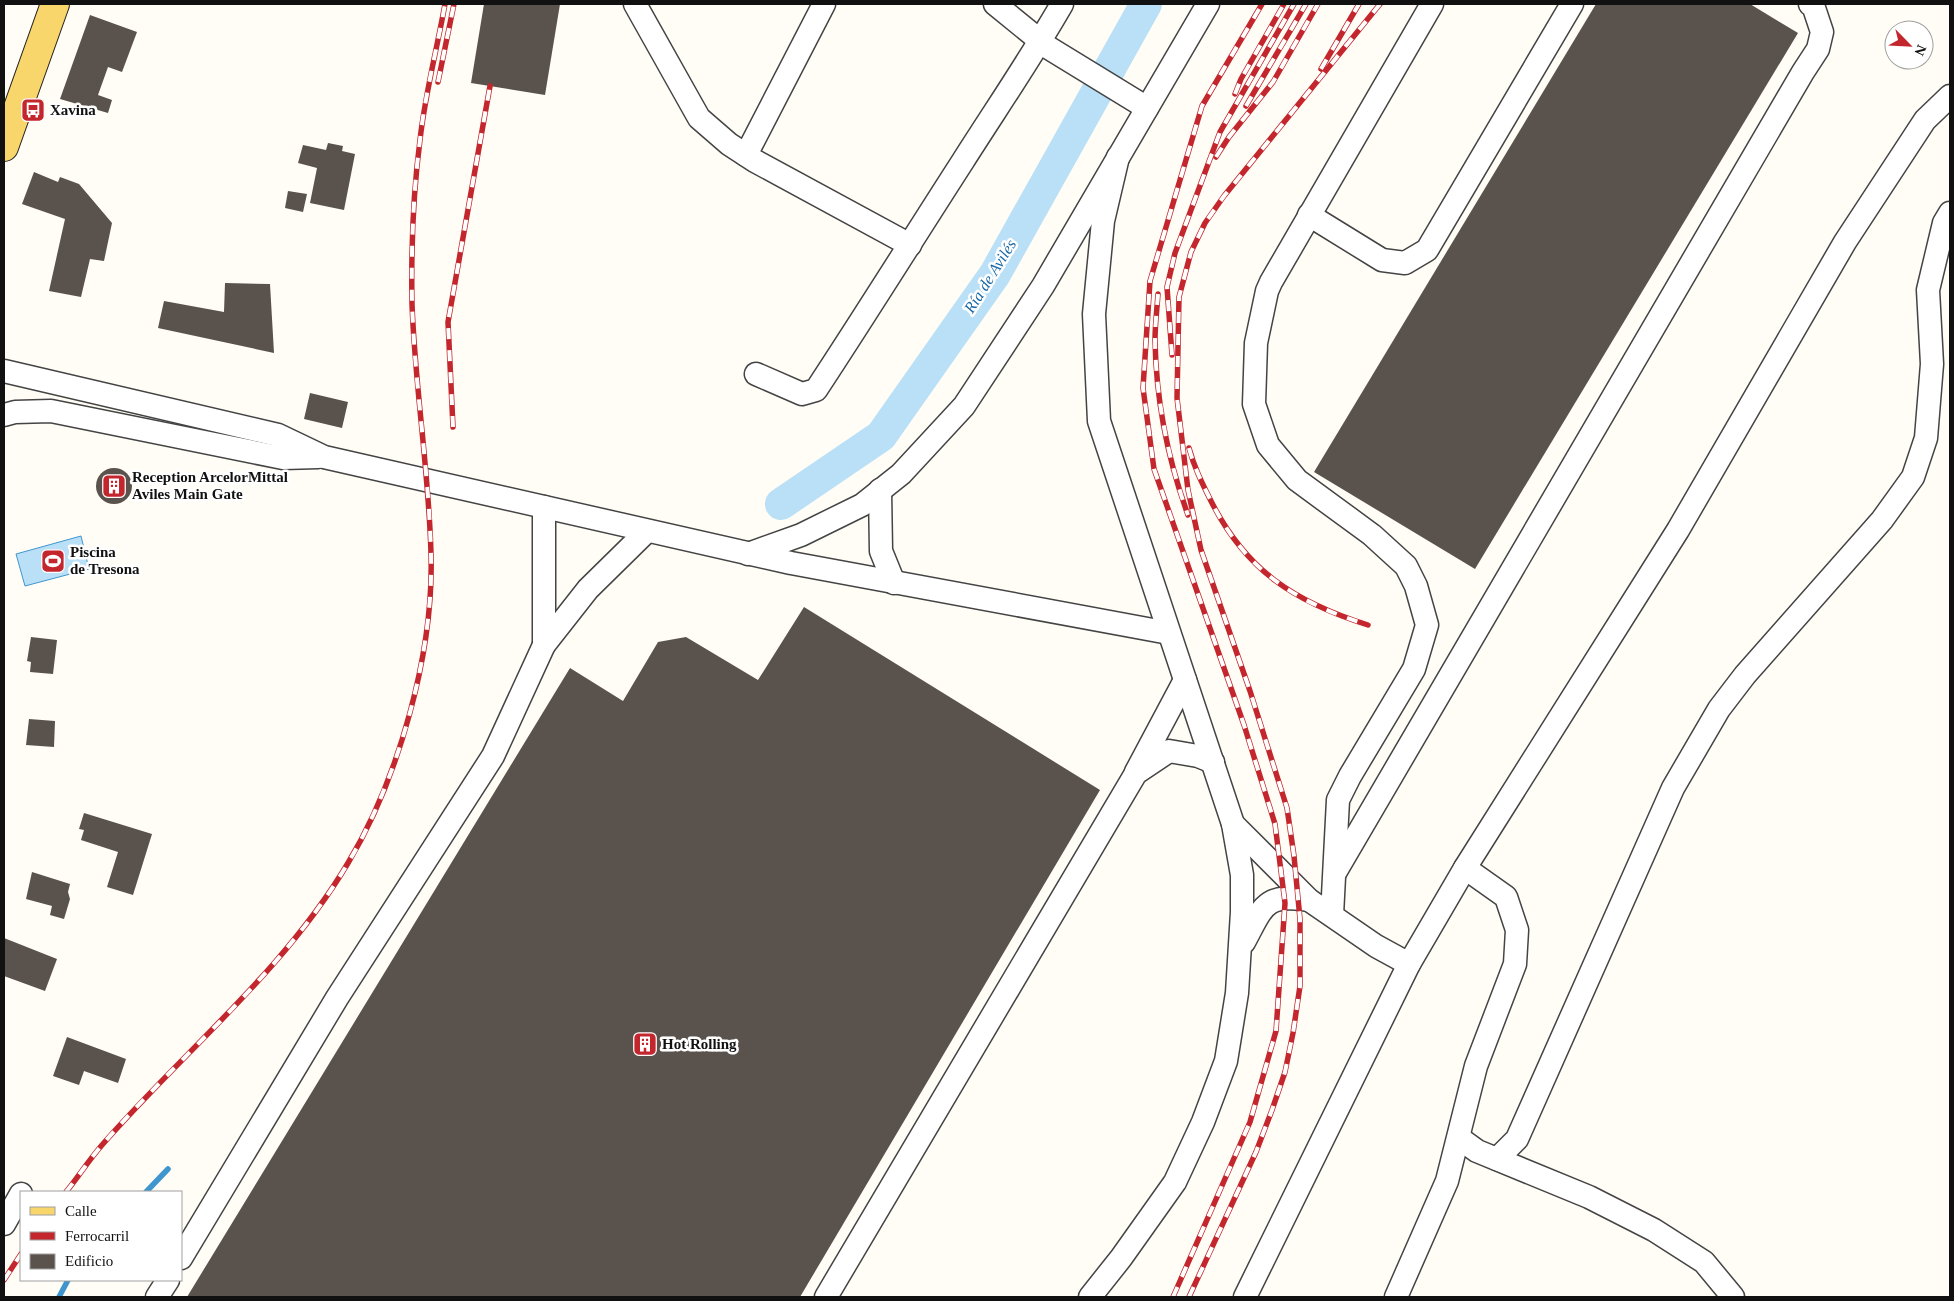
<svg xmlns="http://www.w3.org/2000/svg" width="1954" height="1301" font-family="'Times New Roman',serif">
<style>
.water{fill:#b9e0f7;stroke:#3f96cf}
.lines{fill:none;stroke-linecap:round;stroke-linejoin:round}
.stream{stroke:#3f96cf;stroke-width:5.5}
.river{stroke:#b9e0f7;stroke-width:32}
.building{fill:#5a524d}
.minor-casing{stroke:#444;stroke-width:25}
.major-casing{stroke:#222;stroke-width:30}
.minor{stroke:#fff;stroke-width:22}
.major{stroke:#f9d66b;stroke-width:28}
.rail-casing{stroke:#c4262e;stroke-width:5.5}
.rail{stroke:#fff;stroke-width:4;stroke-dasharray:11;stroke-linecap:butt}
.labels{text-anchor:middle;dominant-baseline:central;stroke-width:5;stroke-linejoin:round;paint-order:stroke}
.poi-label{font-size:15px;font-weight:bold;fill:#111;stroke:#fff;text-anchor:start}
.water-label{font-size:16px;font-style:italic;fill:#1768a6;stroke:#fff}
</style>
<rect width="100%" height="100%" fill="#fffdf5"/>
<polygon class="water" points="81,536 89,569 25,586 16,554"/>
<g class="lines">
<g class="stream">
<polyline points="146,1192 168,1169"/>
<polyline points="59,1297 68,1280"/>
</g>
<polyline class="river" points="781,504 881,436 995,274 1146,4"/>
</g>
<g class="building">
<polygon points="484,4 560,4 545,95 471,83"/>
<polygon points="1596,4 1750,4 1798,33 1475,569 1314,472"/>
<polygon points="90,15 137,32 122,72 108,67 98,95 112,100 108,113 60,99"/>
<polygon points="328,143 343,146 342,151 355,154 344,210 310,203 317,168 298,163 303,145 326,150"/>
<polygon points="34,172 58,182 60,177 79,184 112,223 104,261 90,259 81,297 49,291 65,219 22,204"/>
<polygon points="288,191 307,194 303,212 285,208"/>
<polygon points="225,283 270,284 274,353 158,328 164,301 224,312"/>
<polygon points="310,393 348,402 342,428 304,419"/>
<circle cx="114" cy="486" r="18"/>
<polygon points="804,607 1100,790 800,1297 187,1297 570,668 623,701 658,642 686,637 758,680"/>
<polygon points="31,637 57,640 53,674 30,672 31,662 27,661"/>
<polygon points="29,719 55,721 54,747 26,745"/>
<polygon points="84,813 152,834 133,895 107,887 118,852 81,840 84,830 79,829"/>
<polygon points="32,872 70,884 68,892 70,899 64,919 50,915 52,906 26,899"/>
<polygon points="4,938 57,959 45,991 4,976"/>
<polygon points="67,1037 126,1059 118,1083 84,1071 79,1085 53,1076"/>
</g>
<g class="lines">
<g class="minor-casing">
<g id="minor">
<polyline points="635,4 699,118 729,144 755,161 910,245"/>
<polyline points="995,4 1049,48 1147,108"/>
<polyline points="746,155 824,4"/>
<polyline points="1118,157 1103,221 1094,314 1099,421 1233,824 1309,900 1376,946 1409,964"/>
<polyline points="1309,215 1382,260 1405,263 1427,250 1572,4"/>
<polyline points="4,371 278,435 324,457 791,563 1169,633"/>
<path d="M756,374L802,394L816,390C866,314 914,237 963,161C996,109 1031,58 1062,4"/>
<polyline points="4,415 15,412 51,411 283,458 318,457"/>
<polyline points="880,490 881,551 894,583"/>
<polyline points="544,507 544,645"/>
<polyline points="748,554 801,535 862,505 901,474 964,406 1043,286 1208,4"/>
<polyline points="1136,772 1185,680"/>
<polyline points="1336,871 1803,72 1818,49 1822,32 1813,5 1810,4"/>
<polyline points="1332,915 1338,800 1350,776 1414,669 1427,625 1416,586 1406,566 1372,535 1297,480 1268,445 1254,404 1256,343 1267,291 1271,282 1432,4"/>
<path d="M1244,942C1263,907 1264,893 1309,900"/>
<polyline points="1459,1138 1477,1151 1589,1197 1654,1230 1704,1262 1733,1297"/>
<polyline points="1497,1159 1517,1139 1673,788 1719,709 1745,675 1882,520 1913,477 1926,438 1932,364 1928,290 1944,223 1950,213"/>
<polyline points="4,1224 21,1194"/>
<polyline points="181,1258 337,998 493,756 544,645 588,589 647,531"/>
<polyline points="157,1297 168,1280"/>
<polyline points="826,1297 1136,773 1169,751 1198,756 1213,762"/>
<polyline points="1090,1297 1121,1258 1175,1182 1203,1122 1226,1061 1237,993 1242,912 1242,875 1233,824"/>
<polyline points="1245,1297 1409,964 1465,868 1678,530 1845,242 1925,120 1950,96"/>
<polyline points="1396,1297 1447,1181 1476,1066 1515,964 1517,930 1506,897 1465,868"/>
</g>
</g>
<g class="major-casing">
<polyline id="major" points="4,147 55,4"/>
</g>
<use href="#minor" class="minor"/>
<use href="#major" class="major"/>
<g class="rail-casing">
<g id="rail">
<polyline points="1321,69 1359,4"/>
<polyline points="438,82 454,4"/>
<polyline points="1235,94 1241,79 1284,4"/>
<polyline points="1246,106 1306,4"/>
<polyline points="1216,157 1229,137 1273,82 1318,4"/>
<path d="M1158,294C1157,309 1155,325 1155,340C1156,399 1168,460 1188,515"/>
<polyline points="1172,355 1167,287 1175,253 1220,132 1294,4"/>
<polyline points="453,427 448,322 490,86"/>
<path d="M1189,448C1194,467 1202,483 1211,501C1246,571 1295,602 1368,625"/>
<path d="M66,1192C78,1177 89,1160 102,1145C184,1051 284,971 348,863C399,778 434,652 431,554C429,471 415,388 412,304C411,250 413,194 420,140C425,94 437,49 445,4"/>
<polyline points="4,1280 21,1254"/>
<polyline points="1173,1297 1250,1122 1276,1031 1285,903 1275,824 1244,725 1154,469 1143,388 1150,281 1202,106 1262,4"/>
<polyline points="1189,1297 1256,1152 1272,1110 1285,1072 1293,1033 1300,986 1300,919 1294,856 1287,808 1250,691 1201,550 1188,490 1177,398 1179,297 1191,252 1205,223 1224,196 1380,4"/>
</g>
</g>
<use href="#rail" class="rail"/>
</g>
<defs>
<g id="bus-square" transform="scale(1.25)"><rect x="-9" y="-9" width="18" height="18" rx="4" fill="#c4262e" stroke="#fff"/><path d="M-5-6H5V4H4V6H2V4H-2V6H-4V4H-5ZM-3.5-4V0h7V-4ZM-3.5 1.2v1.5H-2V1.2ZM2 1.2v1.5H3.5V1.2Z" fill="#fff"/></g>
<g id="building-square" transform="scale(1.25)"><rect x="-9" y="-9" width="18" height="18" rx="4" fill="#c4262e" stroke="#fff"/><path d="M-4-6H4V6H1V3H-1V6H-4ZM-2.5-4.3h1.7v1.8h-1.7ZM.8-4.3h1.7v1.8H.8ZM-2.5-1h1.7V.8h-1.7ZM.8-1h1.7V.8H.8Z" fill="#fff"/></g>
<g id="stadium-square" transform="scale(1.25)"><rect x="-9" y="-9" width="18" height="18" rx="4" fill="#c4262e" stroke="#fff"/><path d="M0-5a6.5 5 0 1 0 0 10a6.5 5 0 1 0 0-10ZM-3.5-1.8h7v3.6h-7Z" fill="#fff"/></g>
</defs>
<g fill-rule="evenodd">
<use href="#bus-square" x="33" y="110"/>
<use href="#building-square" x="114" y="486"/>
<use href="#stadium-square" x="53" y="561"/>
<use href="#building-square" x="645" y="1044"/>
</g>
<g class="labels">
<g class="poi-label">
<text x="50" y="110">Xavina</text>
<text x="132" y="477">Reception ArcelorMittal<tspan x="132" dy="17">Aviles Main Gate</tspan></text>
<text x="70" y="552">Piscina<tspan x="70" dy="17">de Tresona</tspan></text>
<text x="662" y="1044">Hot Rolling</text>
</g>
<g class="water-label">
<text transform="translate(990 276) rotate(-58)">Ría de Avilés</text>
</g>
</g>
<rect width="1954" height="1301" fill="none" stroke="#111111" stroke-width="10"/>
<rect x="20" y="1191" width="162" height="90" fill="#ffffff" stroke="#a0a0a0"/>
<rect x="30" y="1207" width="25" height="8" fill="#f9d66b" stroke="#a0a0a0"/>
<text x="65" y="1216" font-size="15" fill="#111111">Calle</text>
<rect x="30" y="1232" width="25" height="8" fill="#c4262e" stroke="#a0a0a0"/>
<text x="65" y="1241" font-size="15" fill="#111111">Ferrocarril</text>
<rect x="30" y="1254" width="25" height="15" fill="#5a524d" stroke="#a0a0a0"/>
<text x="65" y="1266" font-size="15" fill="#111111">Edificio</text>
<g transform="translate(1909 45) rotate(114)"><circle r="24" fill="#ffffff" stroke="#a0a0a0"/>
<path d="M0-4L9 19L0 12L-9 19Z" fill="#c4262e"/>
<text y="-8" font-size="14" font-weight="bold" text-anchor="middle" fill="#111111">N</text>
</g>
</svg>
